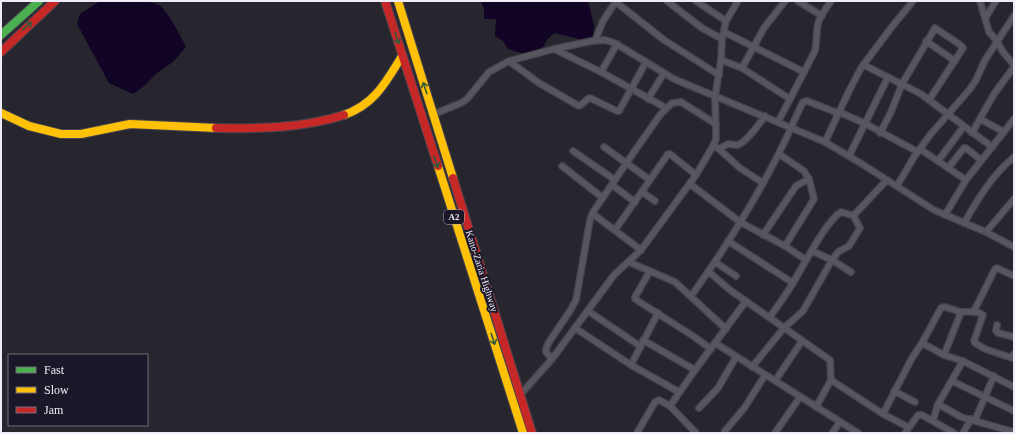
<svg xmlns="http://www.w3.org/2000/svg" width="1015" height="434" font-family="'Times New Roman',serif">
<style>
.water{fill:#110425}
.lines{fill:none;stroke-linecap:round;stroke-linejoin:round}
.street-casing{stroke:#45434b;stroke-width:8}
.fast-casing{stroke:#45434b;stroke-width:10}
.slow-casing{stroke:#45434b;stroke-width:10}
.jam-casing{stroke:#45434b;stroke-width:10}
.street{stroke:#57555e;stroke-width:5.5}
.fast{stroke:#4caf50;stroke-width:8}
.slow{stroke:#ffc107;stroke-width:8}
.jam{stroke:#c62828;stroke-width:8}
.oneway{stroke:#325b3a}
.labels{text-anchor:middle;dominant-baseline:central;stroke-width:4;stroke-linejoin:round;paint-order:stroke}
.shield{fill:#1c1728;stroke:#b0acba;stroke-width:1}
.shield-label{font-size:9px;font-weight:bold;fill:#efecf8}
.street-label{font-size:10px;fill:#efecf8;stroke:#1c1728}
</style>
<rect width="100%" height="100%" fill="#27252e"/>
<g class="water">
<path d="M100,1C113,1 147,0 158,4C167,9 181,37 186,47L174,61L156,74L143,87L133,94L109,83L77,24L80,14Z"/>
<polygon points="481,1 588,1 594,25 593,36 587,41 554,33 546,41 544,46 536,52 524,54 508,49 503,41 495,36 496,19 484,19 484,9"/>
</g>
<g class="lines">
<g class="street-casing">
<g id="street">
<polyline points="667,1 702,28 722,39"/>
<polyline points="696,1 726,21"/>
<polyline points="798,1 822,16"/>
<polyline points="980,1 989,32 997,41 1003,52 1014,65"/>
<polyline points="616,2 664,40 719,75"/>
<polyline points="986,17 996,1"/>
<polyline points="724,32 804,72"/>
<polyline points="595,41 603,21 616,1"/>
<polyline points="926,41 955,61"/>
<polyline points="554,49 601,72 666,108"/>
<polyline points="721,60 742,68 790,99"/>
<path d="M509,61L539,83L579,106C584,104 585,99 590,98L617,111H619L646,62"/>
<polyline points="864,65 921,94 992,147"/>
<polyline points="742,68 764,28 785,1"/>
<polyline points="601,72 617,44"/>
<polyline points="648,99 664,73"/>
<polyline points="839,112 864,123 918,152"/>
<polyline points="434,114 461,103 467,99 489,72 509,61 554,49 592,41 605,40 612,42 623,48 674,79 825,142 862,164 934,210 986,232 1014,247"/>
<polyline points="980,119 1004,132"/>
<path d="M778,122L814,53C817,46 816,39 817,31C817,19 825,10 831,1"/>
<polyline points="880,133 891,112 902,84 935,28 959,44 963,48 929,100"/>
<polyline points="972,133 994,94 1014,67"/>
<polyline points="825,142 849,91 861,68 891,28 913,1"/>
<path d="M713,146L719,149L728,144C731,144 734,145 737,145C746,143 759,124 765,116"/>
<polyline points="604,147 650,180"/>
<polyline points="719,149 740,168 763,183"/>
<polyline points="920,149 966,180"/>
<polyline points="573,151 615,180"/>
<polyline points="779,154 804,171 809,179 814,199 785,246"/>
<polyline points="849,156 888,77"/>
<polyline points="938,161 964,126"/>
<polyline points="562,166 603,198"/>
<polyline points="948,168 964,148 966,148 981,160"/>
<polyline points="690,184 740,222 785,246 806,260"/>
<polyline points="612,185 635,202"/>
<polyline points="897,186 914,157 930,135 970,89 976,80 985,60 1014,16"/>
<polyline points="642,192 655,201"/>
<polyline points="593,214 641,250"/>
<polyline points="945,215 966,180 1014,119"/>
<path d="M964,223C978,199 992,175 1014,157"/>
<polyline points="615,230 668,154 670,154 696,175"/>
<polyline points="986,232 1014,199"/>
<polyline points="763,235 796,186 809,179"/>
<polyline points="728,241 793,283"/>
<polyline points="812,251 832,260 851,272"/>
<polyline points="629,262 675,282 726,329"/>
<polyline points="715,262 736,276"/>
<polyline points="650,271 635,297 635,299 693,336 711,349"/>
<polyline points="709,272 730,290 830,360 831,380 816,407"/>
<path d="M691,296C723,252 753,204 778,155C787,138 794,120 803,102L807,101L838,113"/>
<polyline points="588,311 640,346"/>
<polyline points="974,311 995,269 997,268 1014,276"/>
<path d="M770,317C778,305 787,294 794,281C804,265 826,221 841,212L851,215L855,214L887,180"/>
<polyline points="997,325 996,331 998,333 1014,337"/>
<polyline points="575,328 631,365 679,392"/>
<polyline points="643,340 695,370"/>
<polyline points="715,343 858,433"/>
<polyline points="922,343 944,355 963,361 1014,387"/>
<path d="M944,355L961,312C968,312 977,310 983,315L974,341L975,343L985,349L1012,358L1014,354"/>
<polyline points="552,359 546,352 546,349 549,342 570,311 576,300 590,220 593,212 634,152 660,115 672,103 681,102 716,124"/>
<polyline points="631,365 658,313"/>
<polyline points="752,367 784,328 803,311 832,260 838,252 849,246 860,228 853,215"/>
<polyline points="831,380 883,414 908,427"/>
<polyline points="775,381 802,341"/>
<polyline points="952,381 1014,411"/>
<polyline points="894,391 915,402"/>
<polyline points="520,395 552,359 614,275 641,250 696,175 713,146 716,139 715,97 721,60 722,39 726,21 738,1"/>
<polyline points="938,404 961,417 1014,432"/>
<polyline points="670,406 695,370 746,301"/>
<polyline points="699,408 718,388 736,357"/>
<polyline points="883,414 912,358 922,343 941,308 945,307 961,312"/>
<polyline points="975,420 994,376"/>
<polyline points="933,421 938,404 963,361"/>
<polyline points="725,431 745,407 765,375"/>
<polyline points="637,433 655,402 659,400 670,406 696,433"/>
<polyline points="775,433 800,397"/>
<polyline points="832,433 840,422"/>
<polyline points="905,433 918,415 922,415 954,433"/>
<polyline points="963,433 971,419"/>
</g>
</g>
<g class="fast-casing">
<polyline id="fast" points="1,35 39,1"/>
</g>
<g class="slow-casing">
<g id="slow">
<polyline points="398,1 453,178"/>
<polyline points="1,113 29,126 61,134 81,134 130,124 216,128"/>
<path d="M344,115C375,104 386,82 402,56"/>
<polyline points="438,166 523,433"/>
</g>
</g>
<g class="jam-casing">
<g id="jam">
<polyline points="385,1 438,166"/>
<polyline points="1,52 55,1"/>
<path d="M216,128C259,129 303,128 344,115"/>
<polyline points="453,178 532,433"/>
</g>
</g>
<use href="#street" class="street"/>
<use href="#fast" class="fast"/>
<use href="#slow" class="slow"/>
<use href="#jam" class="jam"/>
</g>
<defs><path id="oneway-shaft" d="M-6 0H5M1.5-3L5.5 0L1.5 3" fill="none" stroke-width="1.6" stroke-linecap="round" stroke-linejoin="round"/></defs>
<g class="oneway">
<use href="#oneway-shaft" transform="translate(27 26) rotate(-42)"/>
<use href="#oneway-shaft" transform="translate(397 38) rotate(73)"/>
<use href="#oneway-shaft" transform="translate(425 88) rotate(-108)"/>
<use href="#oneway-shaft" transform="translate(436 162) rotate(72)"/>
<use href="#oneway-shaft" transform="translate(493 339) rotate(72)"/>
</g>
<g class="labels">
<rect class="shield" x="444" y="210" width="20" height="14" rx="3"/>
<g class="shield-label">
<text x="454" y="217">A2</text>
</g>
<g class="street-label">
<text transform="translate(482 271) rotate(72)">Kano-Zaria Highway</text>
</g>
</g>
<rect width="1015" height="434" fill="none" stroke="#efecf8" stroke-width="4"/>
<rect x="8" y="354" width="140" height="72" fill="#1c1728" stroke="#706c7b"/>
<rect x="16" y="367" width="20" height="6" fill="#4caf50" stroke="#706c7b"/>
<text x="44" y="374" font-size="12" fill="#efecf8">Fast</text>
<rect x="16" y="387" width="20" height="6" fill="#ffc107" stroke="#706c7b"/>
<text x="44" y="394" font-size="12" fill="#efecf8">Slow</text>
<rect x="16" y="407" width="20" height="6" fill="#c62828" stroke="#706c7b"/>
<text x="44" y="414" font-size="12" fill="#efecf8">Jam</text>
</svg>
